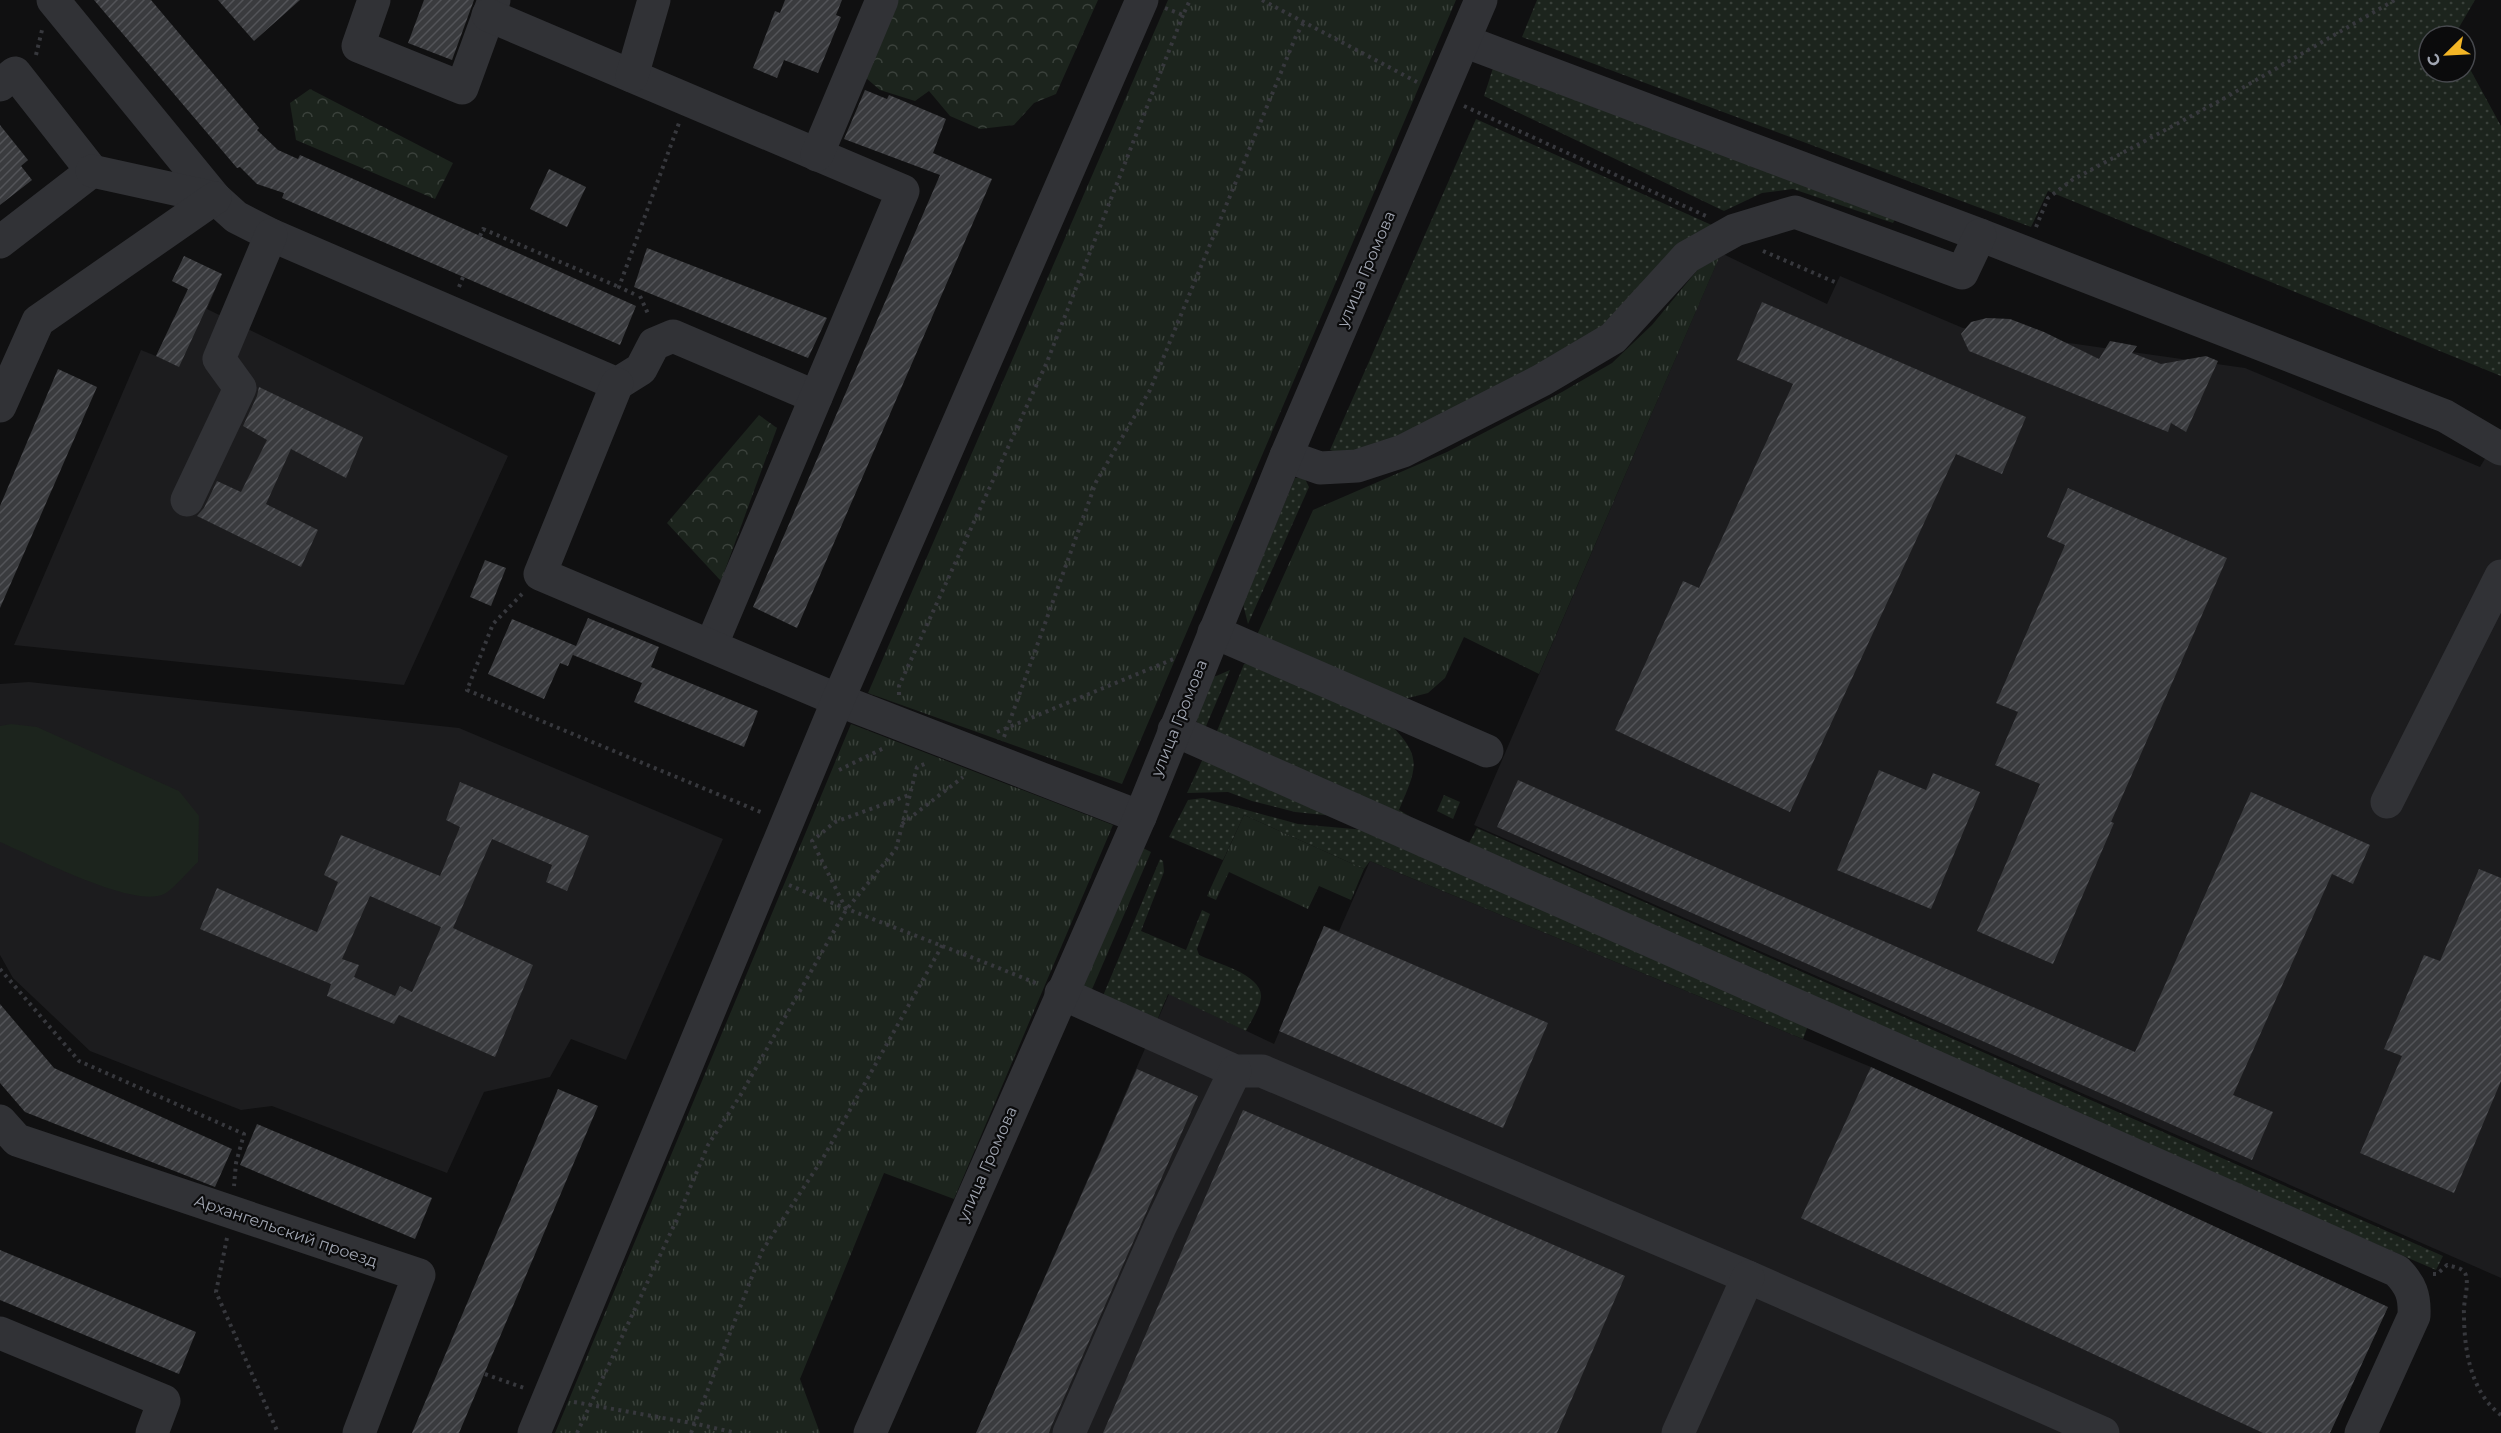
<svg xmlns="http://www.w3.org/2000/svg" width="2501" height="1433" font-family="Montserrat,sans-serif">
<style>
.built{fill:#1c1c1e}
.grass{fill:url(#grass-dots)}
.forest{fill:url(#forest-crowns)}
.park{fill:url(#park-tufts)}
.pitch{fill:#1c241d}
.building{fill:url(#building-hatch);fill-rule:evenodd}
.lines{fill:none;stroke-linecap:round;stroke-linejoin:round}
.path{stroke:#37383d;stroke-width:4;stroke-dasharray:3 4.5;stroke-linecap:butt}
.minor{stroke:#313236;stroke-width:33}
.labels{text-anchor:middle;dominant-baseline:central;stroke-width:4.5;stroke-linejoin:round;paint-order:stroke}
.street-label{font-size:16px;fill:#a1a6b2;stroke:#0b0b0c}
</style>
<defs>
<pattern id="grass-dots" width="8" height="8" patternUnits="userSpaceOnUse" patternTransform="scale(1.5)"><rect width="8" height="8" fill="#1c241d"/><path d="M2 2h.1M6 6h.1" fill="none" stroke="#3a413b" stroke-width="1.8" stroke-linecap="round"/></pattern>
<pattern id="forest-crowns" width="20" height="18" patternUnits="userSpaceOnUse" patternTransform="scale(1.5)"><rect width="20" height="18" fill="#1c241d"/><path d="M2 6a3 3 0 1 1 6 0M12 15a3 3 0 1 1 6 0" fill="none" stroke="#3a413b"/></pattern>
<pattern id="park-tufts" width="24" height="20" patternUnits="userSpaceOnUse" patternTransform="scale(1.5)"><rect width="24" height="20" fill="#1c241d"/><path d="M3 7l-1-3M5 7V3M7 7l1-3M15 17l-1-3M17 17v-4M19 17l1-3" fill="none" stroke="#3a413b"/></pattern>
<pattern id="building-hatch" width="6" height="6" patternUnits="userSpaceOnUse" patternTransform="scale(1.5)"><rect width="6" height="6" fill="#3a3b3e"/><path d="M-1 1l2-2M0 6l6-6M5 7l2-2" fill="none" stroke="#535458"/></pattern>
</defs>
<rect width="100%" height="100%" fill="#101011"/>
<g class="built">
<polygon points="1721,253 1827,304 1840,276 1963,328 2245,368 2480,467 2501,432 2501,1278 1474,825"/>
<polygon points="184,257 222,274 207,309 508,456 404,685 14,645 141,350 156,356 174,317 181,321 194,292 172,281"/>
<polygon points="29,682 459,728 723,839 626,1060 571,1039 550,1077 484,1092 447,1173 272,1106 241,1110 90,1051 13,978 0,955 0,684"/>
<polygon points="1370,861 1871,1067 2388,1307 2330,1433 976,1433 1169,994 1274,1044 1324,926 1339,931"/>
</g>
<g class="grass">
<polygon points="1537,0 2475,0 2454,36 2429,36 2429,72 2465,72 2465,60 2501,126 2501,376 2048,191 2031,227 1522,37"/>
<polygon points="1494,65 1899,212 1893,223 1793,189 1762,193 1724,211 1484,96"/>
<polygon points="1476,119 1716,227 1687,240 1665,257 1617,317 1583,342 1408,435 1342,454 1330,450"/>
<polygon points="1304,477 1309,487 1248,624 1243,604 1295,478"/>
<path d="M1244,664H1256L1387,721C1424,757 1417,767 1399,810L1411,817L1215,736Z"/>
<polygon points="1230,670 1204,731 1195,719 1207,680"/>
<polygon points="1206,752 1353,818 1295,812 1252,801 1228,792 1187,793"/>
<polygon points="1444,795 1460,802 1453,819 1437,811"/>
<polygon points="1203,798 1298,824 1387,832 1809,1023 1803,1039 1370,861 1364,869 1244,815 1223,860 1169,837 1188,800"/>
<polygon points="1477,828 2443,1256 2436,1270 2075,1114 1469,843"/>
<path d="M1160,859L1163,861L1164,872L1141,931L1186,950L1202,910L1210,914L1197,949L1199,955C1216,963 1263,975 1261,997C1260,1008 1251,1021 1246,1031L1168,994L1154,1028L1100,1003Z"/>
</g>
<g class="forest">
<polygon points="888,0 1098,0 1056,94 1034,103 1014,125 980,129 950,116 929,91 915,101 880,90 859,72"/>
<polygon points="310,89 453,163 435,199 296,140 290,103"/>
<polygon points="759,415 777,428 721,581 667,523"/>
</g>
<g class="park">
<polygon points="1168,0 1456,0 1122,784 868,693"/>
<polygon points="1719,258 1539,674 1464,637 1445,678 1428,693 1400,700 1257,635 1313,510 1447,452 1562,392 1612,363 1652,325 1704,262"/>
<polygon points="851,724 1113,825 954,1199 884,1173 800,1379 820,1433 555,1433"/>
<polygon points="1244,815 1364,869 1351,900 1319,886 1308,909 1229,872 1216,900 1207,896"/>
<polygon points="1143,848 1151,852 1090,994 1070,986"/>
</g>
<path class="pitch" d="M11,724L37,727L179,791L199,816L198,862C189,870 174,889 164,894C133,909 33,856 0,842V726Z"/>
<g class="building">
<polygon points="94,0 151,0 259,128 257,130 278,150 298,159 300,155 636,306 620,345 282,198 284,193 257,184 240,167 237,168"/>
<polygon points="218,0 300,0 254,41"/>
<polygon points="424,0 474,0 452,60 408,43"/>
<polygon points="785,0 842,0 836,15 841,17 818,73 784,60 777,78 753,68 775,11 780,13"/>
<polygon points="865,90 887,99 889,95 946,119 933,153 992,179 797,628 753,607 940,175 844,139"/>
<polygon points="0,125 28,160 21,166 32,180 0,205"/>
<polygon points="549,169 586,187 567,227 530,209"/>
<polygon points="647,248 827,318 808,358 634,287"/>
<polygon points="184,256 222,274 179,367 156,356 188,289 172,281"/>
<polygon points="1762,302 2026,417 2002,474 1956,454 1790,812 1615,730 1683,581 1699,588 1793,384 1737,360"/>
<polygon points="1987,318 2010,319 2044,332 2099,359 2110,341 2137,346 2132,353 2161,364 2206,356 2218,361 2186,432 2171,423 2168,432 1969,351 1961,334 1971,322"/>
<polygon points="58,369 97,387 0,608 0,506"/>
<polygon points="259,387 363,437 346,478 291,449 266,504 318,530 301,567 197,516 204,508 217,481 241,492 267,440 243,426 257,396"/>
<polygon points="2068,488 2227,558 2111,822 2114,823 2053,964 1977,931 2040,784 1995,765 2018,712 1996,703 2065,545 2047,537"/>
<polygon points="485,560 506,568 491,606 470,597"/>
<polygon points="588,618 659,647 651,667 758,711 744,747 634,702 642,683 573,655 574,652 568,666 560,663 544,699 488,674 512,619 576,646"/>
<polygon points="1879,770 1926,790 1933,773 1980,792 1931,909 1837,870"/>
<polygon points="1518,780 2135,1052 2251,792 2370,845 2353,884 2332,874 2233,1095 2273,1112 2252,1160 1497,827"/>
<path d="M460,782L589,836L567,891L546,882L552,865L492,839L453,928L533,965L495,1057L399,1015L394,1024L327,996L331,984L200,929L217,888L317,932L338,882L324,875L341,835L440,876L460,827L446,820ZM370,896L441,927L412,992L400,986L395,996L354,977L359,965L342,959Z"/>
<polygon points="2479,869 2501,878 2501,1081 2454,1193 2360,1153 2402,1056 2384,1049 2424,955 2440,961"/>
<polygon points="1324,926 1548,1023 1503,1128 1279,1031"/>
<polygon points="0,1004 54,1068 232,1149 215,1187 25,1112 0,1083"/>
<polygon points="1871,1067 2388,1307 2330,1433 2263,1433 1801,1218"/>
<polygon points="1137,1069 1198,1096 1051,1427 1049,1433 976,1433"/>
<polygon points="558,1089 598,1106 459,1433 412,1433"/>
<polygon points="1243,1110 1625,1276 1557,1433 1103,1433"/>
<polygon points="257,1124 432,1198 415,1239 240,1165"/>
<polygon points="0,1250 196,1332 179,1374 0,1300"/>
</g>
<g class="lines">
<g class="path">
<polyline points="1262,0 1417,82"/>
<polyline points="1165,8 1183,15 1190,0"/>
<polyline points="36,55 42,30"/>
<polyline points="1464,106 1706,216"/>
<polyline points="2036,227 2048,198 2072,180 2223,99 2395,0"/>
<polyline points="480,236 483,229 619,287"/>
<polyline points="1763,251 1837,283"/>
<polyline points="459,287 463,277"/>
<polyline points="634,294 619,287 679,123"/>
<polyline points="640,296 649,316"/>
<polyline points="522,594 493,624 467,690 763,813"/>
<polyline points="899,695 899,686 1047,362 1183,15"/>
<polyline points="997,732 1176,658"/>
<polyline points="1004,737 1096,482 1150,390 1296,36 1304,22"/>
<polyline points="839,770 886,747"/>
<polyline points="902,824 963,777"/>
<path d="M789,885C871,920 956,950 1038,984"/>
<polyline points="846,909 812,841 835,822 909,795"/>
<polyline points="0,969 79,1061 244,1134 236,1163 234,1186"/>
<polyline points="227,1238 216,1292 278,1433"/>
<path d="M2433,1274H2437L2447,1265C2454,1267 2465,1268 2466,1276C2469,1287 2463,1302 2464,1314C2464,1350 2471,1393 2501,1415"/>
<polyline points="485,1374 524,1388"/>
<polyline points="574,1402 697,1424 736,1433"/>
<polyline points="577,1433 677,1219 708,1145 740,1096 846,910 896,849 917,767 927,763"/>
<polyline points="691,1433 762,1251 823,1158 943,944"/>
</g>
<g class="minor">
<polyline points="53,0 215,198 236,217 271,235 617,384 641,369 654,344 673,336 816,397"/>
<polyline points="374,0 358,46 462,88 494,0"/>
<polyline points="488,15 903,191 711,646"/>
<polyline points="1464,41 1980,235 2445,416 2501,449"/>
<polyline points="632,76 654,0"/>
<polyline points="0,85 15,73 92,171 0,242"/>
<polyline points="817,155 882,0"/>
<polyline points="92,171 215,198"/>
<polyline points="617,384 540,574 838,700 1140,817"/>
<polyline points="0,406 38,321 215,198"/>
<polyline points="1286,456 1320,468 1357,466 1403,451 1542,380 1613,338 1687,257 1735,230 1795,212 1962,273 1980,235"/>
<polyline points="187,500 240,388 219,359 271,235"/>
<polyline points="1214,632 1487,751"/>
<path d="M1174,730L2397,1271C2411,1285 2415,1296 2414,1316L2361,1433"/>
<polyline points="2387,802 2501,576"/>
<polyline points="1061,993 1235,1071 1262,1071 1748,1277 2103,1433"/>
<polyline points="0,1121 17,1140 419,1275 359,1433"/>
<polyline points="0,1333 164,1401 152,1433"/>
<polyline points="534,1433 838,700 1142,0"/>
<polyline points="870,1433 1140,817 1286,456 1481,0"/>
<polyline points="1069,1433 1160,1227 1235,1071"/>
<polyline points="1678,1433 1748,1277"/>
</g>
</g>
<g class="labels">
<g class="street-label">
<text transform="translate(1366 269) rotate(-67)">улица Громова</text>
<text transform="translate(1179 718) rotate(-68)">улица Громова</text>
<text transform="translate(987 1164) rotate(-66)">улица Громова</text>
<text transform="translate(286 1231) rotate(19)">Архангельский проезд</text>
</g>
</g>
<g transform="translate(2447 54) rotate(246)"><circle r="28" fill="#0b0b0c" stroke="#47494e" stroke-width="1.5"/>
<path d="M0-4.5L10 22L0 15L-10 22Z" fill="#f4b626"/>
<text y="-9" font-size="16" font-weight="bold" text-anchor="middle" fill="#a1a6b2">С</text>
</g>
</svg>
